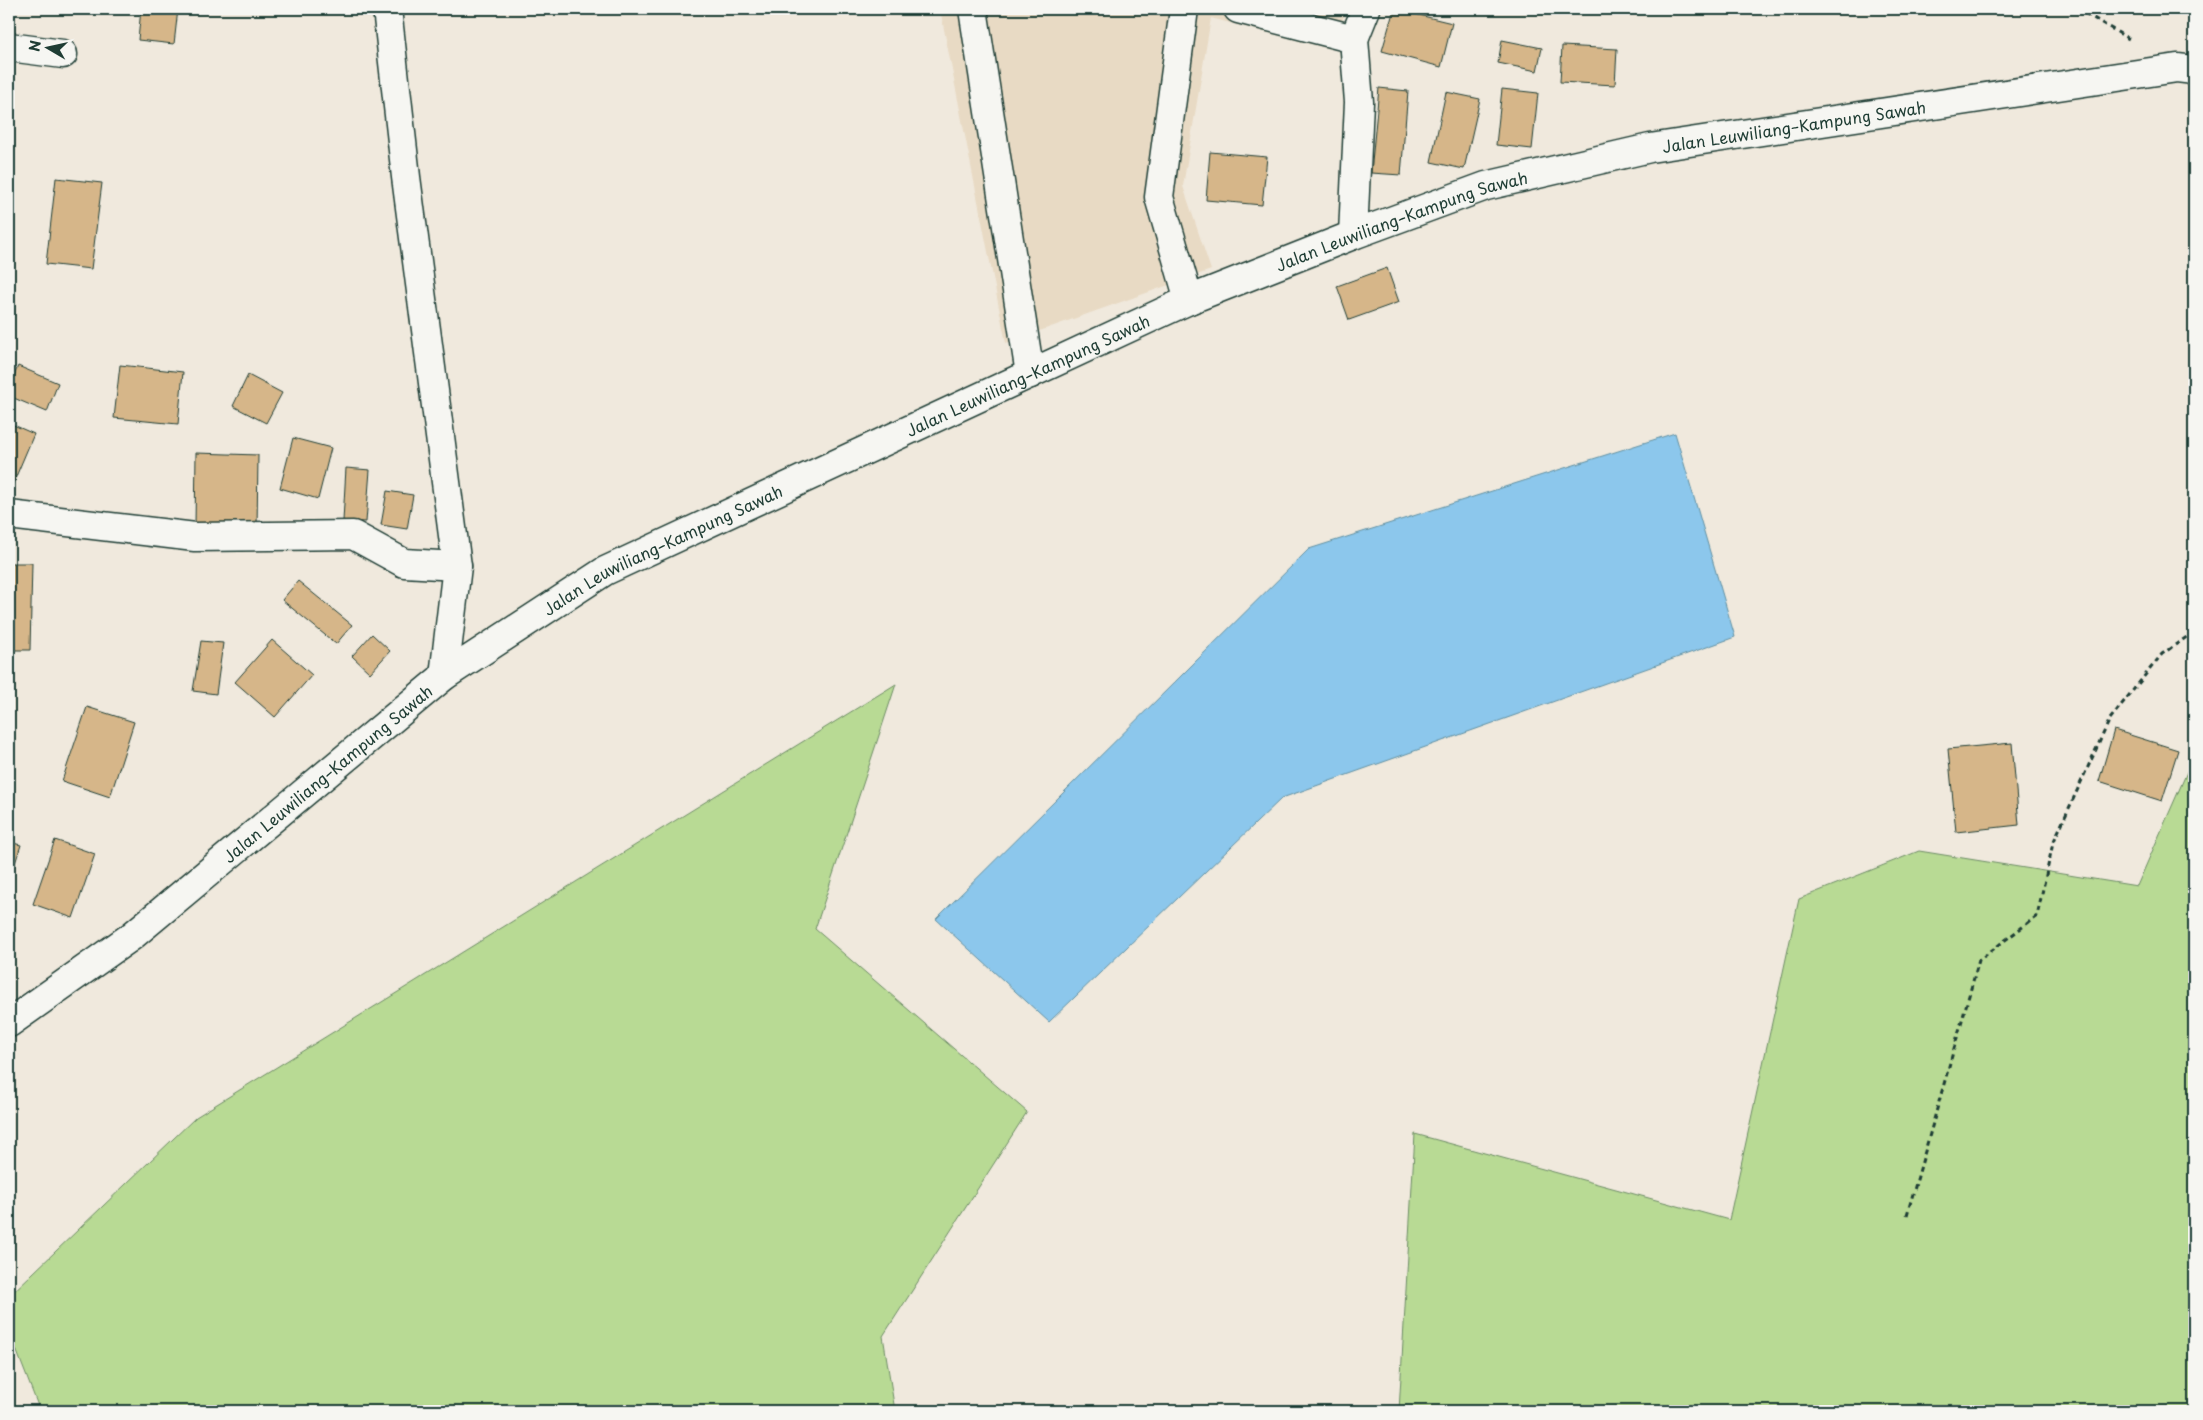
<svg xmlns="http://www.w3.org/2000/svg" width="2203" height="1420" font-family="'Playpen Sans',sans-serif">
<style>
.built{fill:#e8dac4}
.green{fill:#b8da94;stroke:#6c8c64}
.water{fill:#8cc7ec;stroke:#6090a2}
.building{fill:#d6b689;stroke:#1f3d34}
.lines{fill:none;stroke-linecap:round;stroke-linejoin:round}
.minor-casing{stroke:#1f3d34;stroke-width:31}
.major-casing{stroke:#1f3d34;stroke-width:31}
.path{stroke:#1f3d34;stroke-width:3;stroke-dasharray:5 4;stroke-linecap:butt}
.minor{stroke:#f6f6f2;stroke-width:28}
.major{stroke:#f6f6f2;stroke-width:28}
.labels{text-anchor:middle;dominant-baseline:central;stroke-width:4.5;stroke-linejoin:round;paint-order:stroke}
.street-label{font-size:16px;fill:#1f3d34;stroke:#f6f6f2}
</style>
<rect width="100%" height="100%" fill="#f0e9dd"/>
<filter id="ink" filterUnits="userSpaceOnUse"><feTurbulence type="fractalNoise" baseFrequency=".02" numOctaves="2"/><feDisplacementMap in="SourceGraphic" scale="10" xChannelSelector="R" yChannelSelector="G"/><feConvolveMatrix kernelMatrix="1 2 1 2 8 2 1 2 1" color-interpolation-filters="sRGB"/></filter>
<g filter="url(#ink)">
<polygon class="built" points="940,9 1347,9 1330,49 1211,18 1183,186 1211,270 1006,343"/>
<g class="green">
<polygon points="896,684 815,929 1027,1112 883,1336 895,1411 40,1411 9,1331 9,1296 196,1117"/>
<polygon points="2194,756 2194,1411 1399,1411 1415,1134 1729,1220 1799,899 1919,851 2137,886"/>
</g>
<polygon class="water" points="1675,433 1735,637 1282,798 1049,1022 936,919 1309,549"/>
<g class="building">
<polygon points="141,9 178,9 174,44 138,40"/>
<polygon points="1394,9 1452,23 1441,67 1382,51"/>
<polygon points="1502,40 1542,48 1537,71 1498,63"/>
<polygon points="1562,46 1617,49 1615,85 1560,82"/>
<polygon points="1379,88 1408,91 1401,175 1371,173"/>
<polygon points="1502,89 1538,93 1532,149 1496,145"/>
<polygon points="1446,92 1480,99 1464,169 1431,162"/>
<polygon points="1210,152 1267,157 1262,205 1206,200"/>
<polygon points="56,178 102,183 91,269 46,264"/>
<polygon points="1387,268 1399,302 1349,320 1337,286"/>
<polygon points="120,365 183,372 178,424 114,418"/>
<polygon points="18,366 58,383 47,412 9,396 9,388"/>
<polygon points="248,375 282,393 266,423 233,406"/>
<polygon points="9,423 34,434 9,493"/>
<polygon points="293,438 331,448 318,499 280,488"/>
<polygon points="196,453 258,455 257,529 195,527"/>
<polygon points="346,468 370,470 366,522 343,521"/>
<polygon points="387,491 413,495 407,529 381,525"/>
<polygon points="9,563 32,563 30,650 9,650"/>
<polygon points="298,581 352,625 336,644 282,600"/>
<polygon points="372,634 390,651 370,673 352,656"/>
<polygon points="272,640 312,675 275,717 235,682"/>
<polygon points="201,641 223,643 216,694 193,691"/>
<polygon points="87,707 134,722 110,797 62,781"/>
<polygon points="2114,730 2178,750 2162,801 2099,781"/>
<polygon points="2012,743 2019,825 1956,832 1948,749"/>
<polygon points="55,840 95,854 73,918 33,904"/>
<polygon points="9,842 21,845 9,882"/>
</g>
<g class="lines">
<g class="minor-casing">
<g id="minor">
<polyline points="387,9 406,177 457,566 444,676"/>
<polyline points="973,9 1030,374"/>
<polyline points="1184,9 1159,197 1189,300"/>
<polyline points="1238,9 1354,39 1359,102 1353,235"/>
<polyline points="1354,39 1366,9"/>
<polyline points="9,47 63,54"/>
<polyline points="9,515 195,537 353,535 404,563 457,566"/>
</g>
</g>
<g class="major-casing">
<g id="major">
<path id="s1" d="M9,1023L132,936L444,676L605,571L1189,300L1353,235L1486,186L1650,148L2177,68L2194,70"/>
</g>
</g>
<g class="path">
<polyline points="2078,9 2129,39"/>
<polyline points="1907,1215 1979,960 2037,916 2053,843 2110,719 2162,654 2194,632"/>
</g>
<use href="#minor" class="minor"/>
<use href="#major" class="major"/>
</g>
</g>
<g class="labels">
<g class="street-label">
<text stroke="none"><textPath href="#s1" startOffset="2025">Jalan Leuwiliang–Kampung Sawah</textPath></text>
<text stroke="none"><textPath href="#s1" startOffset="1620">Jalan Leuwiliang–Kampung Sawah</textPath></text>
<text stroke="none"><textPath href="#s1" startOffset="1215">Jalan Leuwiliang–Kampung Sawah</textPath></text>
<text stroke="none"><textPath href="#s1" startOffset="810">Jalan Leuwiliang–Kampung Sawah</textPath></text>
<text stroke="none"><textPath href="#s1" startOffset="405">Jalan Leuwiliang–Kampung Sawah</textPath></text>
</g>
</g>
<rect width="2203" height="1420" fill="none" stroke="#f6f6f2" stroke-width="30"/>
<rect x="15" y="15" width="2173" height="1390" fill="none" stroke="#1f3d34" stroke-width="2" filter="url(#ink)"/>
<g transform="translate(48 48) rotate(279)" stroke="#f6f6f2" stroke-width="4" paint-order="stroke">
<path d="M0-4L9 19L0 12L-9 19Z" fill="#1f3d34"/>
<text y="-8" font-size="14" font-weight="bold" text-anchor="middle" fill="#1f3d34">N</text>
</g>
</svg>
